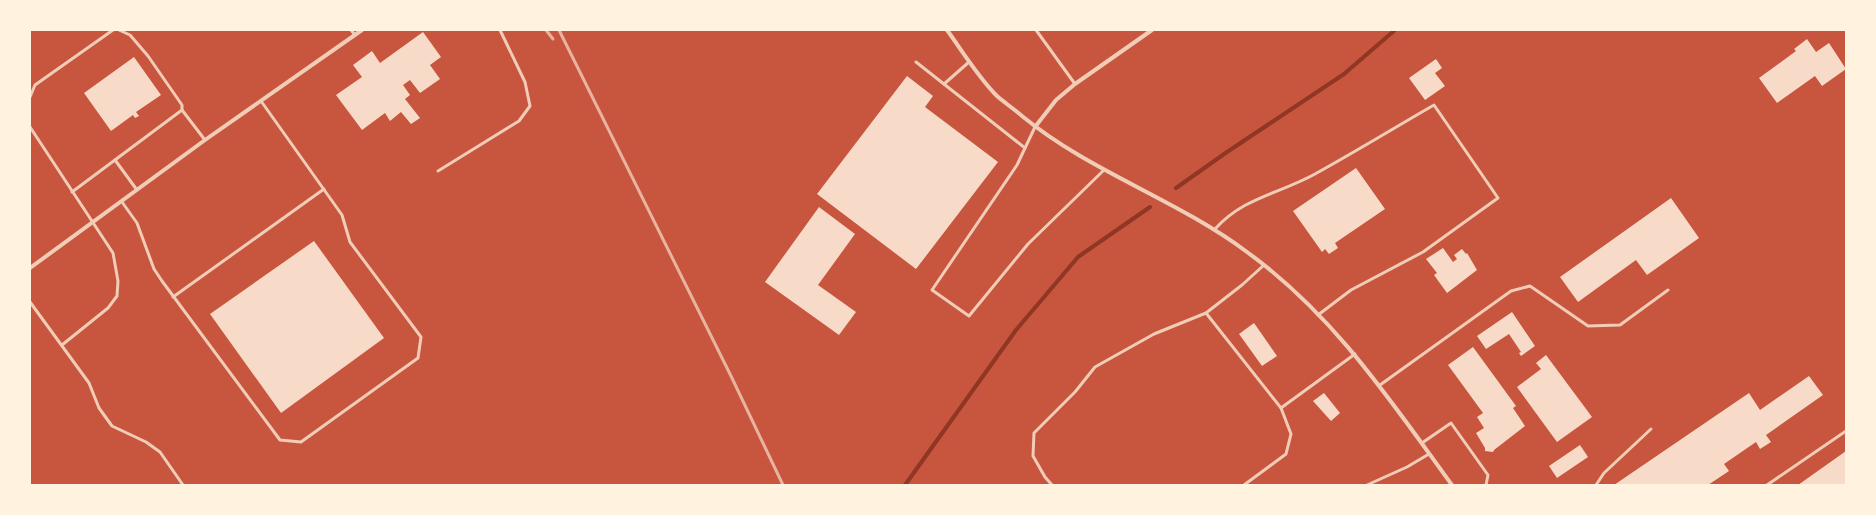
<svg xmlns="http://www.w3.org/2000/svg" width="1876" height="515" font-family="Quicksand,sans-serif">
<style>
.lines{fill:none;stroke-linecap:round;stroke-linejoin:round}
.stream{stroke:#8f3625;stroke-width:4}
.building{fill:#f7dbc8}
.service{stroke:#f1ccb7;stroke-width:3}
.minor{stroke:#f1ccb7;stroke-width:4}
.rail{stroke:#e9b49f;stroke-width:3}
</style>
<rect width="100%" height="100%" fill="#c8553d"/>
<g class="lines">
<g class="stream">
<polyline points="1176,188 1227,152 1344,74 1395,30"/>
<polyline points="905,485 1016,330 1078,257 1150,207"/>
</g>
</g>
<g class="building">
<polygon points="423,32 441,57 430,65 440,79 420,93 410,80 403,85 410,95 405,99 420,118 411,124 401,112 390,121 385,113 362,130 336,95 362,77 353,65 372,51 380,63"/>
<polygon points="1807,39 1816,52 1829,43 1846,69 1822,86 1815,76 1777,103 1759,78 1796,51 1794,49"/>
<polygon points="134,57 161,95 136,112 139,116 135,118 133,115 111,131 84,93"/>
<polygon points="1436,59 1442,68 1435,73 1445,86 1425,100 1409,78"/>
<polygon points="907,76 933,96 925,107 998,162 916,269 817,194"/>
<polygon points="1356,168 1385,209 1335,243 1338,248 1329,254 1325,249 1322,252 1293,211"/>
<polygon points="1671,198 1699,238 1647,275 1636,260 1578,302 1560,277"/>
<polygon points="819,207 855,234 818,285 856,312 839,335 765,282"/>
<polygon points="314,241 384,338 281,413 210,314"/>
<polygon points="1443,248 1453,262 1457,259 1454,255 1462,249 1466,254 1467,253 1477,270 1447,293 1434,275 1437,273 1426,259"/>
<polygon points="1512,312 1535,346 1521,356 1519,353 1521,352 1509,334 1486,349 1477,336"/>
<polygon points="1254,323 1277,356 1262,366 1239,334"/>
<polygon points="1473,347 1516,406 1513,408 1525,426 1494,450 1493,452 1485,451 1485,448 1476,433 1484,428 1477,417 1483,413 1448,365"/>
<polygon points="1546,355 1592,417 1557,442 1517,387 1541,369 1536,363"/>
<polygon points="1809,376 1823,395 1766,435 1771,442 1760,449 1756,442 1724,464 1729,471 1708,485 1614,485 1749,393 1760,410"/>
<polygon points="1324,393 1340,413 1331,421 1313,401"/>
<polygon points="1580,445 1588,457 1557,478 1549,466"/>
<polygon points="1846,451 1846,485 1798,485"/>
</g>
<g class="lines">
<g class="service">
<polyline points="351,30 355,35"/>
<polyline points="1036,30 1075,84"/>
<polyline points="916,62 1025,148"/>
<polyline points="944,84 969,62"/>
<polyline points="30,97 35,85 113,30"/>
<polyline points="182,110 205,140"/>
<polyline points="30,127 113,253 118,281 117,296 108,308 62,345"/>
<polyline points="1035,127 1017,165 932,290 969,316 1028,244 1104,170"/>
<polyline points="115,160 137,190"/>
<polyline points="438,171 519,121 530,106 525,82 500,30"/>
<polyline points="72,192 182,110 182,105 148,56 130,35 119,30"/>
<polyline points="122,202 137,223 154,269 162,281 280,440 301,442 418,358 421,337 350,242 342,215 261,101"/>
<path d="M1215,229C1244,197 1279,194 1315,174C1355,152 1394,128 1434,105L1498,198L1423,252L1351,290L1318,315"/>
<polyline points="173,297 324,189"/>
<polyline points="30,302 89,383 99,408 112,426 146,442 160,452 183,485"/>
<polyline points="1206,313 1281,408 1291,434 1286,454 1244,485"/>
<polyline points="1380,385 1511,291 1530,286 1588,326 1620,325 1668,290"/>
<polyline points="1281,408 1355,354"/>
<polyline points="1422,443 1451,423 1488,475 1486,485"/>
<polyline points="1052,485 1045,477 1033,456 1034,433 1075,392 1095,367 1154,334 1206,313 1242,285 1264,265"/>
<polyline points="1367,485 1407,467 1429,454"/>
<polyline points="1596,485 1604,473 1651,429"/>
<polyline points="1767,485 1846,431"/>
</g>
<g class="minor">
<path d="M947,30C963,52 978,77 997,96C1005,103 1014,109 1022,116C1090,172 1176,199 1247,252C1334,315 1390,400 1452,485"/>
<polyline points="1035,127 1056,100 1075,84 1152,30"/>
<polyline points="30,268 205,140 362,30"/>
</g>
<g class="rail">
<polyline points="546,30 553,39"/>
<polyline points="559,30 731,376 783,485"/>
</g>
</g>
<rect width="1876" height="515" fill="none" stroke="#fff3e0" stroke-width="62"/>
</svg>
